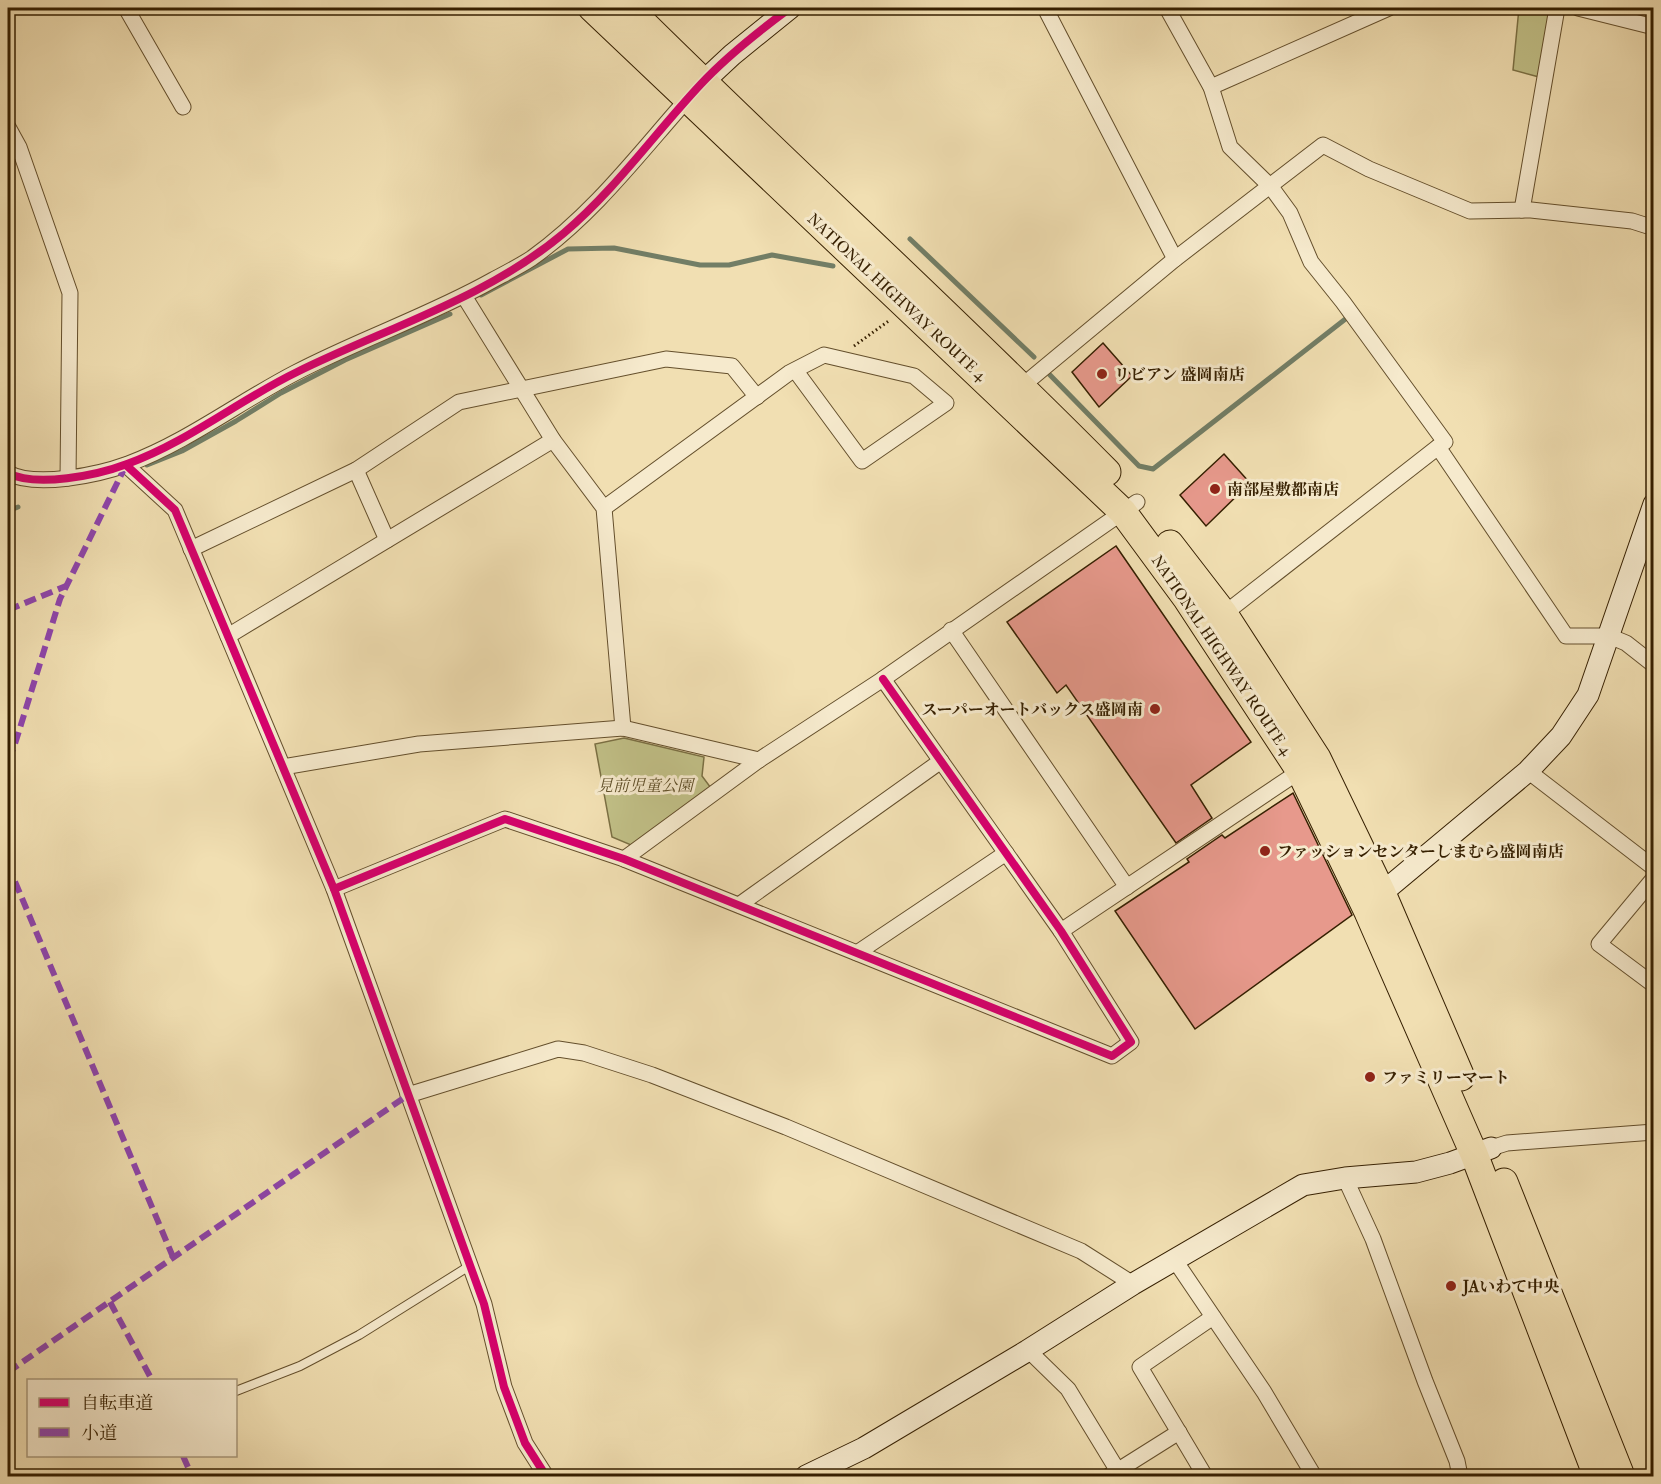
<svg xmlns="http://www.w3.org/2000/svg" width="1661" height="1484" font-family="'IM FELL French Canon','Noto Serif JP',serif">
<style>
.green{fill:#c1c087;stroke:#7b7044;stroke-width:1.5}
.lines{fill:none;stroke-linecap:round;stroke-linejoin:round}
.stream{stroke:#727e66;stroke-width:5}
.building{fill:#e7998c;stroke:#351f00;stroke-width:1.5}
.lane-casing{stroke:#644f2c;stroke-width:10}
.street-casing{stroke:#644f2c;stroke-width:17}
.secondary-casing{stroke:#351f00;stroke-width:23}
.highway-casing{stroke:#351f00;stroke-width:29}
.path{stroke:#351f00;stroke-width:3;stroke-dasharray:1.5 3;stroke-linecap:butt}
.lane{stroke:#f6eacd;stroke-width:8}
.street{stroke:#f6eacd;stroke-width:15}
.secondary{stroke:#f6eacd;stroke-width:21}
.highway{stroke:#f1dfb2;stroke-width:27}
.quiet{stroke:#8e44ad;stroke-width:6;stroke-dasharray:12 6;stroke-linecap:butt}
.cycleway-casing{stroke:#f6eacd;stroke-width:11}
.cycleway{stroke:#d6006c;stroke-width:8}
.poi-dot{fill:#8f2418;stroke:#f6eacd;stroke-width:2}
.labels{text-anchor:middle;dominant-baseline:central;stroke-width:6;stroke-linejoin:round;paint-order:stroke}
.street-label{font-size:16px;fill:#351f00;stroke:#f6eacd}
.poi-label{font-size:16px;font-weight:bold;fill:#351f00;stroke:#f6eacd;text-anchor:start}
.park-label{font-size:16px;font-style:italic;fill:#5f4f28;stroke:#f6eacd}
</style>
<rect width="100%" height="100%" fill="#f1dfb2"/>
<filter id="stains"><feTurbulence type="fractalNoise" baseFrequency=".00333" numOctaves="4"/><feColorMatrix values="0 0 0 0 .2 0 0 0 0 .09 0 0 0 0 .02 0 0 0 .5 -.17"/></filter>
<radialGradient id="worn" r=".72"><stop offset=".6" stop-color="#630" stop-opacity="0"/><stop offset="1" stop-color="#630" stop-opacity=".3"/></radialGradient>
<g class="green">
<polygon points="1519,8 1550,8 1539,77 1513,70"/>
<polygon points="624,738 704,757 702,776 711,788 631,845 612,837 595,744"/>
</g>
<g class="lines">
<g class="stream">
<polyline points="910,239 1034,357"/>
<polyline points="481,295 568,249 614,248 700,265 729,265 772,255 833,266"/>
<polyline points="1050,375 1139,466 1153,469 1348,317"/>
<polyline points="147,465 182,451 236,421 281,393 345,360 450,314"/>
<polyline points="8,511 18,507"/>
</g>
</g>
<g class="building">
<polygon points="1103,343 1132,376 1099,407 1072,372"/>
<polygon points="1224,454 1250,483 1206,526 1180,495"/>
<polygon points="1116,546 1251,742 1191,785 1212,818 1176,843 1066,685 1057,693 1007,622"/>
<polygon points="1293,793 1352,915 1195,1029 1115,911 1189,862 1187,859 1222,835 1225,838"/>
</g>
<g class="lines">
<g class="lane-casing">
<polyline id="lane" points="236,1391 300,1366 359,1335 471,1265"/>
</g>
<g class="street-casing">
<g id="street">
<polyline points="126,8 183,107"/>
<polyline points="1045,8 1175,259"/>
<polyline points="1167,8 1211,87 1230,147 1271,187 1290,213 1311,262 1343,302 1445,442 1438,447"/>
<polyline points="1578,8 1654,27"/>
<polyline points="1211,87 1389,8"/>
<polyline points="8,127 19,147 70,293 68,478"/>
<polyline points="1522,210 1557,8"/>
<polyline points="464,296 553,440 604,508 623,728"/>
<polyline points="1022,386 1175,259 1323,145 1369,169 1470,211 1531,210 1632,221 1654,228"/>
<polyline points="126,465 175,510 334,889 484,1304 504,1387 525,1443 546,1476"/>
<polyline points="356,470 387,540"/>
<path d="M8,473C36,488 98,475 128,464C187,442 239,402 295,373C360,339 429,316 493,280C506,273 520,266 532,258C595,213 640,152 691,95"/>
<polyline points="604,508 789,373 824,355 914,376 946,403 862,461 795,370"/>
<polyline points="191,549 356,470 459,402 666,359 732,366 757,397"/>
<polyline points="1224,614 1438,447 1566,636 1609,636 1626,643 1654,665"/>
<polyline points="951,630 1127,887"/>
<polyline points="228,636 553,440"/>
<polyline points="283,767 419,744 623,728 759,760"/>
<polyline points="1528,771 1654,868"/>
<polyline points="624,859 759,760 883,679 1137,502"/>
<polyline points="1654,878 1599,944 1654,985"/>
<polyline points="334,889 505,819 624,859 1112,1056 1131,1042 1061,931 883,679"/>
<polyline points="739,905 941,761"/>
<polyline points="1061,931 1300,771"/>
<polyline points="857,953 1006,853"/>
<polyline points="408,1095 558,1049 584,1053 652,1075 786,1127 1081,1251 1133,1284"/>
<polyline points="1491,1148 1507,1143 1654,1132"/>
<polyline points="1345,1178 1373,1239 1425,1381 1457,1461 1460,1476"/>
<polyline points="1174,1259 1264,1392 1314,1476"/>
<polyline points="1027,1349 1068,1389 1121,1476"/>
<polyline points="1109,1476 1179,1432"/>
<polyline points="1205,1476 1140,1367 1213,1317"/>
</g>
</g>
<g class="secondary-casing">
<g id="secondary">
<polyline points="703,82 732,55 790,8"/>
<polyline points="1371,902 1528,771 1561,736 1588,695 1654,504"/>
<polyline points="806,1476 864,1448 1027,1351 1133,1284 1303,1185 1345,1178 1416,1172 1450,1163 1491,1148"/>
</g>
</g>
<g class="highway-casing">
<g id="highway">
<polyline points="592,8 1123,512 1187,599 1300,771 1368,912 1474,1154 1597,1476"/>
<path d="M628,8C786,165 951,314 1107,472"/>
<polyline points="1170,544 1224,614 1317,758 1382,893 1461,1077"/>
<polyline points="1504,1182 1621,1476"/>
</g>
</g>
<polyline class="path" points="854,346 890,320"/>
<use href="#lane" class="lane"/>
<use href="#street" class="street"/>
<use href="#secondary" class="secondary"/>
<use href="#highway" class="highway"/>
<g class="quiet">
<polyline points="8,610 66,586"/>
<polyline points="8,760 14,747 60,599 126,465"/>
<polyline points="8,865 173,1257"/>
<polyline points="110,1302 152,1380"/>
<polyline points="8,1372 408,1095"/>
<polyline points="183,1456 192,1476"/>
</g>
<g class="cycleway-casing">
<g id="cycleway">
<polyline points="126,465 175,510 334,889 484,1304 504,1387 525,1443 546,1476"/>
<path d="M8,473C36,488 98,475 127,464C188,442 239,400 297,372C386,328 487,298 564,233C615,190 655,133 701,84C727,56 759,31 790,8"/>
<polyline points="334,889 505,819 624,859 1112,1056 1131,1042 1061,931 883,679"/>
</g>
</g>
<use href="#cycleway" class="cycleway"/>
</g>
<g class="poi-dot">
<circle cx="1102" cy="374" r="6"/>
<circle cx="1215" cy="489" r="6"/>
<circle cx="1155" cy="709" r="6"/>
<circle cx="1265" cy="851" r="6"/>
<circle cx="1370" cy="1077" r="6"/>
<circle cx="1451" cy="1286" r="6"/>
</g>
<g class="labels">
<g class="street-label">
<text transform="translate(897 297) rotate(43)">NATIONAL HIGHWAY ROUTE 4</text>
<text transform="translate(1222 655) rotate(56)">NATIONAL HIGHWAY ROUTE 4</text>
</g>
<g class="poi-label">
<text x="1114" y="374">リビアン 盛岡南店</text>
<text x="1227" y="489">南部屋敷都南店</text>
<text x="1143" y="709" text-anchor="end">スーパーオートバックス盛岡南</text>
<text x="1277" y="851">ファッションセンターしまむら盛岡南店</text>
<text x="1382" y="1077">ファミリーマート</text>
<text x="1463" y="1286">JAいわて中央</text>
</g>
<g class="park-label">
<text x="645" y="785">見前児童公園</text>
</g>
</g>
<rect width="1661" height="1484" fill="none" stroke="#f1dfb2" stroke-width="30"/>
<rect x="9" y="9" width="1643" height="1466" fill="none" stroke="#351f00" stroke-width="3"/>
<rect x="15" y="15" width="1631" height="1454" fill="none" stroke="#351f00" stroke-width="1.5"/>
<rect x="27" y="1379" width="210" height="78" fill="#f6eacd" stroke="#a9997b" stroke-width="1.5"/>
<rect x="39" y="1398" width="30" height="9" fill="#d6006c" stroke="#a9997b" stroke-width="1.5"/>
<text x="81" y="1409" font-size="18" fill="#351f00">自転車道</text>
<rect x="39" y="1428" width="30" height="9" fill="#8e44ad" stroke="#a9997b" stroke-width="1.5"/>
<text x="81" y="1439" font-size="18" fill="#351f00">小道</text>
<rect width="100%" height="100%" filter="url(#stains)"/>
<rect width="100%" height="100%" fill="url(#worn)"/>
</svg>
